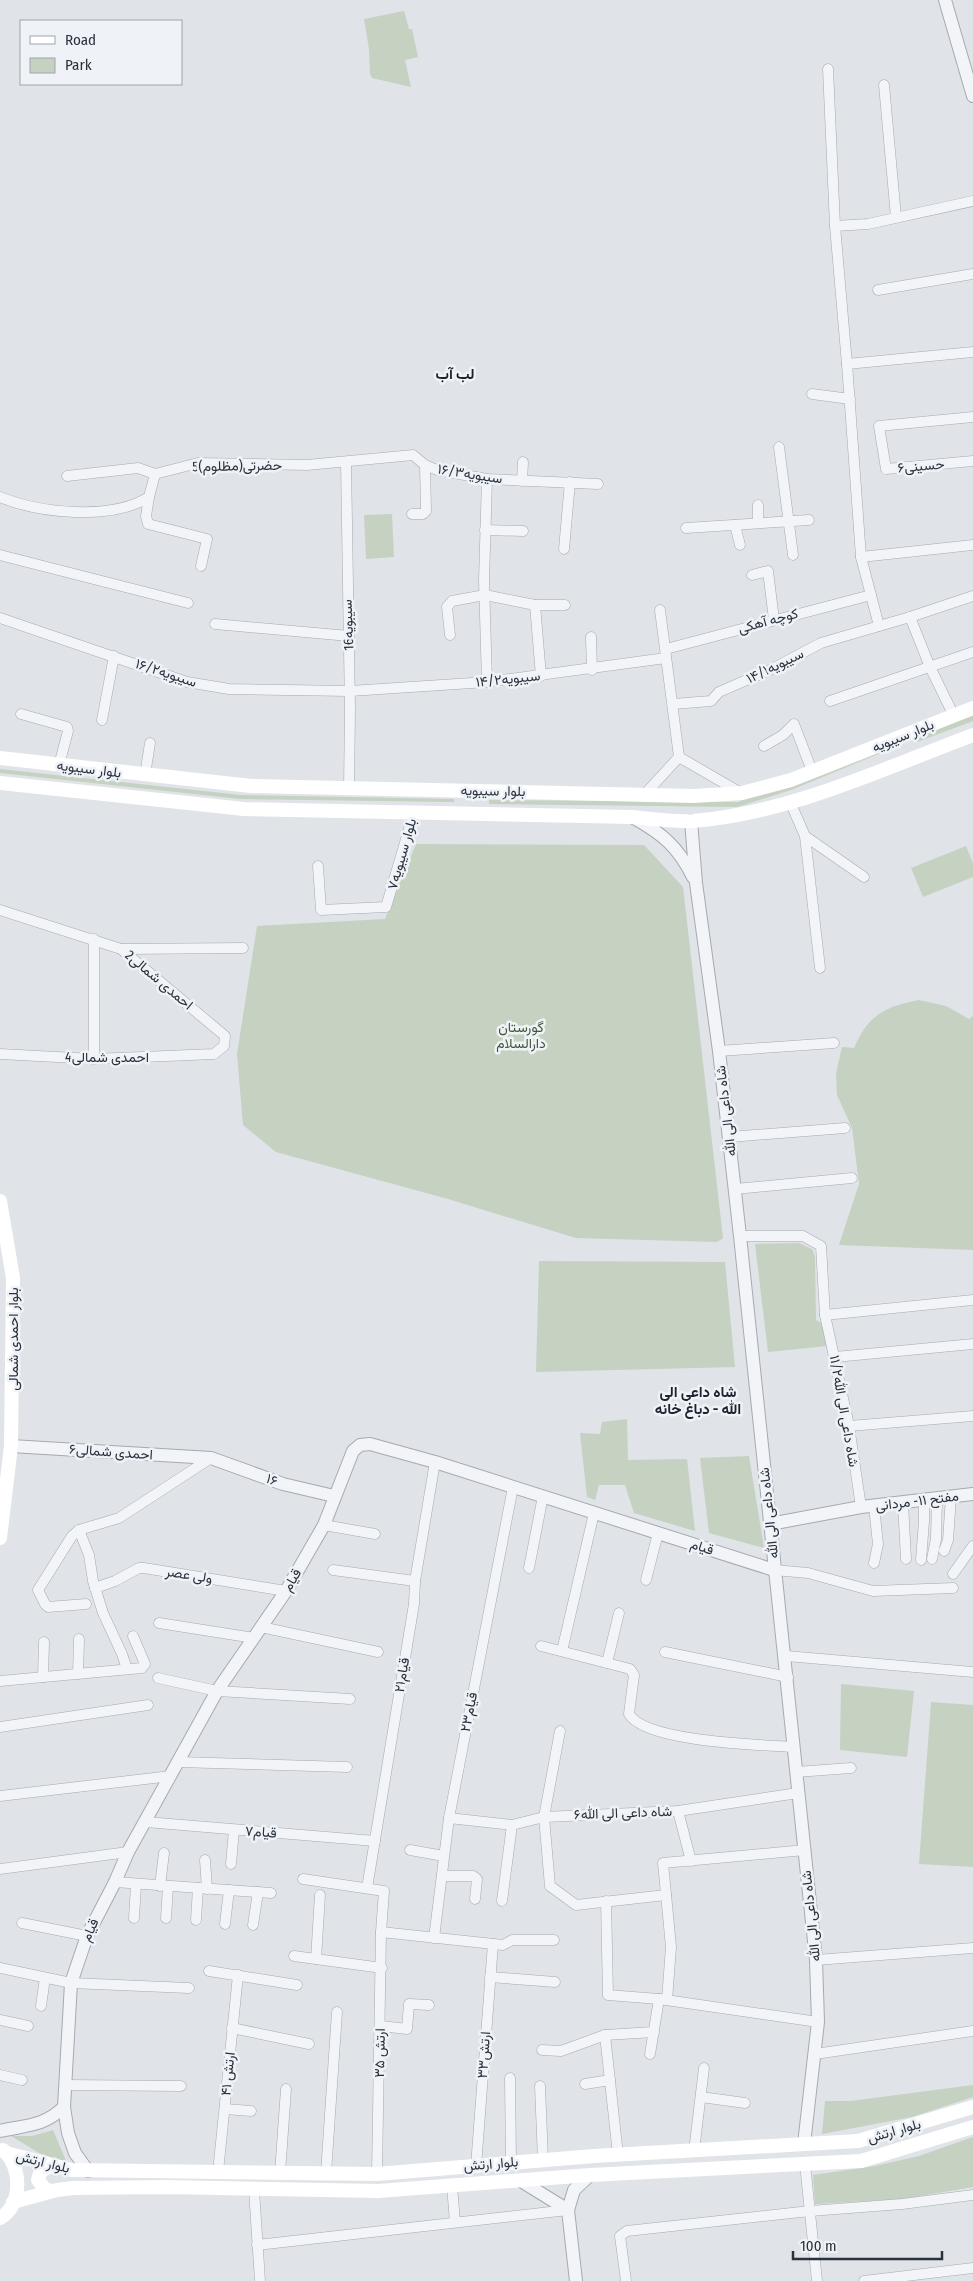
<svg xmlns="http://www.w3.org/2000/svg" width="973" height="2281" font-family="'Fira Sans Condensed',Vazirmatn,sans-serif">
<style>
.green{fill:#c5d1c1}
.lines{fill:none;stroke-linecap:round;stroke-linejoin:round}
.minor-casing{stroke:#a5aab2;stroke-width:11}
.tertiary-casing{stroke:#a5aab2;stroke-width:14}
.minor{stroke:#f2f4f7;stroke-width:10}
.tertiary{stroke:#f2f4f7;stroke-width:12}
.secondary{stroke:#fff;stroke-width:14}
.labels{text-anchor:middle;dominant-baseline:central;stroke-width:5;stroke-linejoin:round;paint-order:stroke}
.street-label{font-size:14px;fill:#29313e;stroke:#eff2f6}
.park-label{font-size:14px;fill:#3e5938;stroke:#eff2f6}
.neighbourhood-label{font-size:15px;font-weight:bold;fill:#1c222f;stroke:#eff2f6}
</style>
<rect width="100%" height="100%" fill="#e0e3e8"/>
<g class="green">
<polygon points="404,11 409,29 412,29 418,57 405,60 411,87 372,78 370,74 369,49 364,19"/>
<polygon points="392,514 394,557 366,559 364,515"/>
<polygon points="973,715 973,721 917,742 915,738"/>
<polygon points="880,749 881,753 791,790 737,807 489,804 489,800 738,802"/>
<polygon points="0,769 241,795 454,799 454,802 240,799 0,773"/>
<polygon points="416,844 644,845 683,887 723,1238 717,1242 576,1238 448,1199 276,1152 243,1125 237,1054 257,926 385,919"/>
<polygon points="966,846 973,863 973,877 923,897 911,868"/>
<path d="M919,1000L946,1006L969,1019L973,1016V1250L839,1245L859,1184L852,1128L837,1095L836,1074L842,1047L854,1048C868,1015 886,1006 919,1000Z"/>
<polygon points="799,1243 812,1249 815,1256 816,1320 823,1324 827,1346 768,1352 755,1244"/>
<polygon points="539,1261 725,1262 735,1367 536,1372"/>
<polygon points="627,1419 628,1460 687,1459 695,1531 634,1513 625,1485 599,1485 595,1500 587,1497 580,1433 600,1434 602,1422"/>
<polygon points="749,1456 764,1548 709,1533 700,1458"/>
<polygon points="841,1684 914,1691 907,1757 840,1750"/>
<polygon points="931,1702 973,1705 973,1867 919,1864"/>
<polygon points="973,2085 973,2097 912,2117 822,2134 825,2101 851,2101"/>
<polygon points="53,2130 67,2163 39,2153 11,2136 32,2136"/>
<polygon points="973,2137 973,2187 903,2199 815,2204 813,2175 875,2166 919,2156"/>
</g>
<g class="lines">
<g class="minor-casing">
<g id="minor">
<polyline points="828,69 835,226 847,364 861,557 879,626"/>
<polyline points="884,85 896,217"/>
<polyline points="835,226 868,224 973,201"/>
<polyline points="878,290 973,274"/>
<polyline points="847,364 973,352"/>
<polyline points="812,394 850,399"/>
<polyline points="973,417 879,426 886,469 973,461"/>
<polyline points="779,447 793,555"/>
<polyline points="346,462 350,709 349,789"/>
<polyline points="67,476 138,468 155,474"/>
<polyline points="522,481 523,462"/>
<path d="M0,497C39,513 111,521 149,497L155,474L198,463L307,465L413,455L425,465L437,470L487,479L598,484"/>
<polyline points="149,497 146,516 148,524 207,539 201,566"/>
<polyline points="758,505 758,523"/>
<polyline points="412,514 423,514 426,511 425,465"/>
<polyline points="735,525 740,545"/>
<polyline points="686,528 809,520"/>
<polyline points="485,530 523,531"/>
<polyline points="564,549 570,482"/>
<polyline points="0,555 188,603"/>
<polyline points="861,557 973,545"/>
<polyline points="752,575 768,571 774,620"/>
<polyline points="535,605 541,676"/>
<polyline points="660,610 679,757"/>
<polyline points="910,617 930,667 954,716"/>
<polyline points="0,618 187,682 229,689 350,691 487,682 666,658"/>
<polyline points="215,624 349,636"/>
<polyline points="450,635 447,607 452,601 485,595 535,605 565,605"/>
<polyline points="591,637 592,670"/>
<polyline points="666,649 871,595"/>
<polyline points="487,682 484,581 487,479"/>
<polyline points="830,701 973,652"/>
<polyline points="673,704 711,701 719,692 772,669 821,643 910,617 973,596"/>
<polyline points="21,714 67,727 68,731 59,765"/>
<polyline points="102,720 114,656"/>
<polyline points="764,746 783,735 794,724 812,771"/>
<polyline points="679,757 741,793"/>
<polyline points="145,775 150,743"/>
<polyline points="645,794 679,757"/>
<polyline points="791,804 805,836 820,968"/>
<polyline points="805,836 864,877"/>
<polyline points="318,866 321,910 386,907 414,812"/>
<polyline points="0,910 121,949 225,1036 224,1046 214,1054 94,1059 0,1054"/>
<polyline points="121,949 243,948"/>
<polyline points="719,1051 834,1043"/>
<polyline points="94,1059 94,939"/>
<polyline points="729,1137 845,1128"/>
<polyline points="735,1189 852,1178"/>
<polyline points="740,1236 803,1236 821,1246 825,1315 849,1426 861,1507"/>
<polyline points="825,1315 973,1300"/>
<polyline points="835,1357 973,1344"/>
<polyline points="849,1426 973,1416"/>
<polyline points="903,1503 906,1559"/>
<polyline points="324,1525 375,1534"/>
<polyline points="79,1530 89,1555 93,1581 103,1613 122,1654 127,1669"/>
<polyline points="944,1551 948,1540 951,1497"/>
<polyline points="932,1559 936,1539 937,1498"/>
<polyline points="921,1560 924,1521 924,1500"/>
<polyline points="874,1563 878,1544 874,1506"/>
<polyline points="529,1568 543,1496"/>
<polyline points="333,1570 415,1581"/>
<polyline points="774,1570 808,1573 873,1591 953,1588"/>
<polyline points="953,1574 973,1546"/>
<polyline points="646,1580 658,1533"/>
<polyline points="95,1588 115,1581 139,1568 144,1568 286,1591"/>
<polyline points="86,1604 48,1607 45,1604 38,1590 72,1536 79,1530 119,1518 211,1458"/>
<polyline points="159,1623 254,1638"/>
<polyline points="261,1627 378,1652"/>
<path d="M541,1646L630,1669L634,1675L629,1714C645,1742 761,1745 793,1747"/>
<polyline points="562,1651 594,1513"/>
<polyline points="665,1652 788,1677"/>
<polyline points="786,1656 973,1672"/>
<polyline points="607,1663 619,1613"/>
<polyline points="78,1674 79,1639"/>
<polyline points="43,1677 44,1642"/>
<polyline points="158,1678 217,1691 350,1699"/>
<polyline points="0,1681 142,1668 145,1664 133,1636"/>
<polyline points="0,1727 148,1705"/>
<polyline points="560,1731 544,1817 550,1886 576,1905 666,1895"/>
<polyline points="178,1762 347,1767"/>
<polyline points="796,1772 851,1768"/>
<polyline points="0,1796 171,1776"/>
<polyline points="678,1811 691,1861"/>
<polyline points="449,1818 512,1825 544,1817 678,1811 798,1793"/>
<polyline points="146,1822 375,1841"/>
<polyline points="410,1850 444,1856"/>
<polyline points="205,1860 207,1889"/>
<polyline points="231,1864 234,1830"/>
<polyline points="0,1869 128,1852"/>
<polyline points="442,1876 473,1876 477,1879 475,1899"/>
<polyline points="303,1879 384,1891 381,1932 377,2174"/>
<polyline points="115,1882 271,1893"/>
<polyline points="160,1886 164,1853"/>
<polyline points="367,1888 414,1604 415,1581 435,1462"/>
<polyline points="502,1901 512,1825"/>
<polyline points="606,1901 608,1995 659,1999 818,2022"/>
<polyline points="134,1918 136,1885"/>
<polyline points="166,1918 168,1887"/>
<polyline points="196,1920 198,1888"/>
<polyline points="22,1923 87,1936"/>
<polyline points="225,1924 229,1890"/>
<polyline points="253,1925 258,1892"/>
<polyline points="381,1932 503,1945 512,1940 554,1940"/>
<polyline points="434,1938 449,1818 513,1487"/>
<polyline points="294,1956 382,1968"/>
<polyline points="316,1959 320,1895"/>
<polyline points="816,1960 973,1948"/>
<polyline points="0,1968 71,1983 189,1988"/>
<polyline points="209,1971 297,1985"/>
<polyline points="490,1977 555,1982"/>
<polyline points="667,2000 671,1947 663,1863 805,1850"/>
<polyline points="41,2006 45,1978"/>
<polyline points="0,2020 28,2026"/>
<polyline points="381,2026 407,2029 409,2004 429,2005"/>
<polyline points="232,2028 309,2044"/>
<polyline points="605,2035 618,2155"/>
<polyline points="542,2050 561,2051 605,2035 654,2032"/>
<polyline points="650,2054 659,1999"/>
<polyline points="815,2054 973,2031"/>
<polyline points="0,2075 22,2080"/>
<polyline points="510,2078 511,2163"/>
<polyline points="585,2084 610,2080"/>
<polyline points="66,2085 181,2086"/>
<polyline points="540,2086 543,2160"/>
<polyline points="701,2097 745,2103"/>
<polyline points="225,2109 251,2111"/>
<polyline points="694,2151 704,2068"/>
<polyline points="805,2164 817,2281"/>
<polyline points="476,2166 493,1944"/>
<polyline points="218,2172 238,1975"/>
<polyline points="280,2173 286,2089"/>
<polyline points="326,2173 337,2012"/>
<polyline points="452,2186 455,2222"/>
<polyline points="254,2190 260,2281"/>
<polyline points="257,2245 568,2210"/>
<polyline points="626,2281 620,2236 627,2231 810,2211 902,2204 973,2195"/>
<polyline points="864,2281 973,2268"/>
</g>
</g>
<g class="tertiary-casing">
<g id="tertiary">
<polyline points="945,0 973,96"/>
<path d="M634,818C663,834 678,847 693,877"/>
<polyline points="691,821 696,883 719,1051 740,1236 816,1960 818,2022 804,2144"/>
<polyline points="11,1446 211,1458 283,1484 334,1496"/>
<polyline points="770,1524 861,1507 973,1494"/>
<path d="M0,2131C26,2125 43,2127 64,2107"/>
<polyline points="88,2171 75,2153 68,2133 64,2107 71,1983 87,1936 115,1882 128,1852 217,1691 286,1591 324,1525 353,1451 360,1445 370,1444 435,1462 774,1570"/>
<polyline points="521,2181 568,2210"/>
<polyline points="576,2281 568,2210 574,2190 590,2175"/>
</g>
</g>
<use href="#minor" class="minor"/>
<use href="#tertiary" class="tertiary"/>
<g class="secondary">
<polyline points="0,758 251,786 694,796 742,793 791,780 973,708"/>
<path d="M0,783L244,809L632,817C652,819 674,822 693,821C791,813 882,769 973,735"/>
<polyline points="0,1201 13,1278 11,1446 0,1538"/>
<polyline points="6,2153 72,2170 377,2174 594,2156 858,2141 973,2107"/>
<path d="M53,2191L46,2190L38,2180C40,2169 46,2167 56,2166"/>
<polyline points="13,2202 57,2190 73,2188 167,2187 378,2191 590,2175 861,2161 973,2127"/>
<path d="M0,2218C23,2206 22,2165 3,2150"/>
</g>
</g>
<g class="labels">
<g class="street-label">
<text transform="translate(237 466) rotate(-1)">5حضرتی(مظلوم)</text>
<text transform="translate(921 466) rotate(-5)">حسینی۶</text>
<text transform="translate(470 474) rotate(9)">سیبویه۱۶/۳</text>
<text transform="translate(768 621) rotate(-15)">کوچه آهکی</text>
<text transform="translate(348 625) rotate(-92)">سیبویه16</text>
<text transform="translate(775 666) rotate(-26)">سیبویه۱۴/۱</text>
<text transform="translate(166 673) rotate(18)">سیبویه۱۶/۲</text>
<text transform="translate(508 679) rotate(-6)">سیبویه۱۴/۲</text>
<text transform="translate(903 736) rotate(-22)">بلوار سیبویه</text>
<text transform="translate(89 769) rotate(7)">بلوار سیبویه</text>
<text transform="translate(493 791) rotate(1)">بلوار سیبویه</text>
<text transform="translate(402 854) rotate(-74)">بلوار سیبویه۷</text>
<text transform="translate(159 980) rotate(40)">2احمدی شمالی</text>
<text x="107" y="1057">4احمدی شمالی</text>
<text transform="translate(726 1111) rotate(-97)">شاه داعی الی الله</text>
<text transform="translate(13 1339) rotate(-90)">بلوار احمدی شمالی</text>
<text transform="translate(844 1411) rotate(80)">۱۱/۲شاه داعی الی الله</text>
<text transform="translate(111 1452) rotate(4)">احمدی شمالی۶</text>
<text transform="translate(272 1480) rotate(20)">۱۶</text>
<text transform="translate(917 1501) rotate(-7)">مفتح ۱۱- مردانی</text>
<text transform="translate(769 1513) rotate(-96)">شاه داعی الی الله</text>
<text transform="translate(702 1547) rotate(18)">قیام</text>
<text transform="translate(189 1575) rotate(9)">ولی عصر</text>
<text transform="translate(292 1580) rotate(-60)">قیام</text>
<text transform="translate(402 1675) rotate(-81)">قیام۲۱</text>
<text transform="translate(469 1712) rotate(-79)">قیام۲۳</text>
<text transform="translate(623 1813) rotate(-2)">شاه داعی الی الله۶</text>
<text transform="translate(261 1832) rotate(4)">قیام۷</text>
<text transform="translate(811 1916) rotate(-96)">شاه داعی الی الله</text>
<text transform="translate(90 1930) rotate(-66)">قیام</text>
<text transform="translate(380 2053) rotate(-89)">ارتش ۳۵</text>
<text transform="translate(484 2055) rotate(-86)">ارتش۳۳</text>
<text transform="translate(228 2074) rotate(-84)">ارتش ۴۱</text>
<text transform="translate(894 2131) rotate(-16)">بلوار ارتش</text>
<text transform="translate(43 2162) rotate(14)">بلوار ارتش</text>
<text transform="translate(491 2164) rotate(-5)">بلوار ارتش</text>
</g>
<g class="park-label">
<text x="521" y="1027">گورستان<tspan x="521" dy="16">دارالسلام</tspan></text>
</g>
<g class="neighbourhood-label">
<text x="455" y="374">لب آب</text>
<text x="698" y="1392">شاه داعی الی<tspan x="698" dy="17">الله - دباغ خانه</tspan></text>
</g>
</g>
<rect x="20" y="20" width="162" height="65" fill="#eff2f6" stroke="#a0a5ac"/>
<rect x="30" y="36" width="25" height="8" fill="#ffffff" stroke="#a0a5ac"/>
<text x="65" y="45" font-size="15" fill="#29313e">Road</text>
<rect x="30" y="58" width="25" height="15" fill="#c5d1c1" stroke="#a0a5ac"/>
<text x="65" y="70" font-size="15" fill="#29313e">Park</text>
<path d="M793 2251v8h149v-8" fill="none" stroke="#29313e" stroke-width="2.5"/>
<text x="800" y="2251" font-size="15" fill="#29313e" stroke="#eff2f6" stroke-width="4" paint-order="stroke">100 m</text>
</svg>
